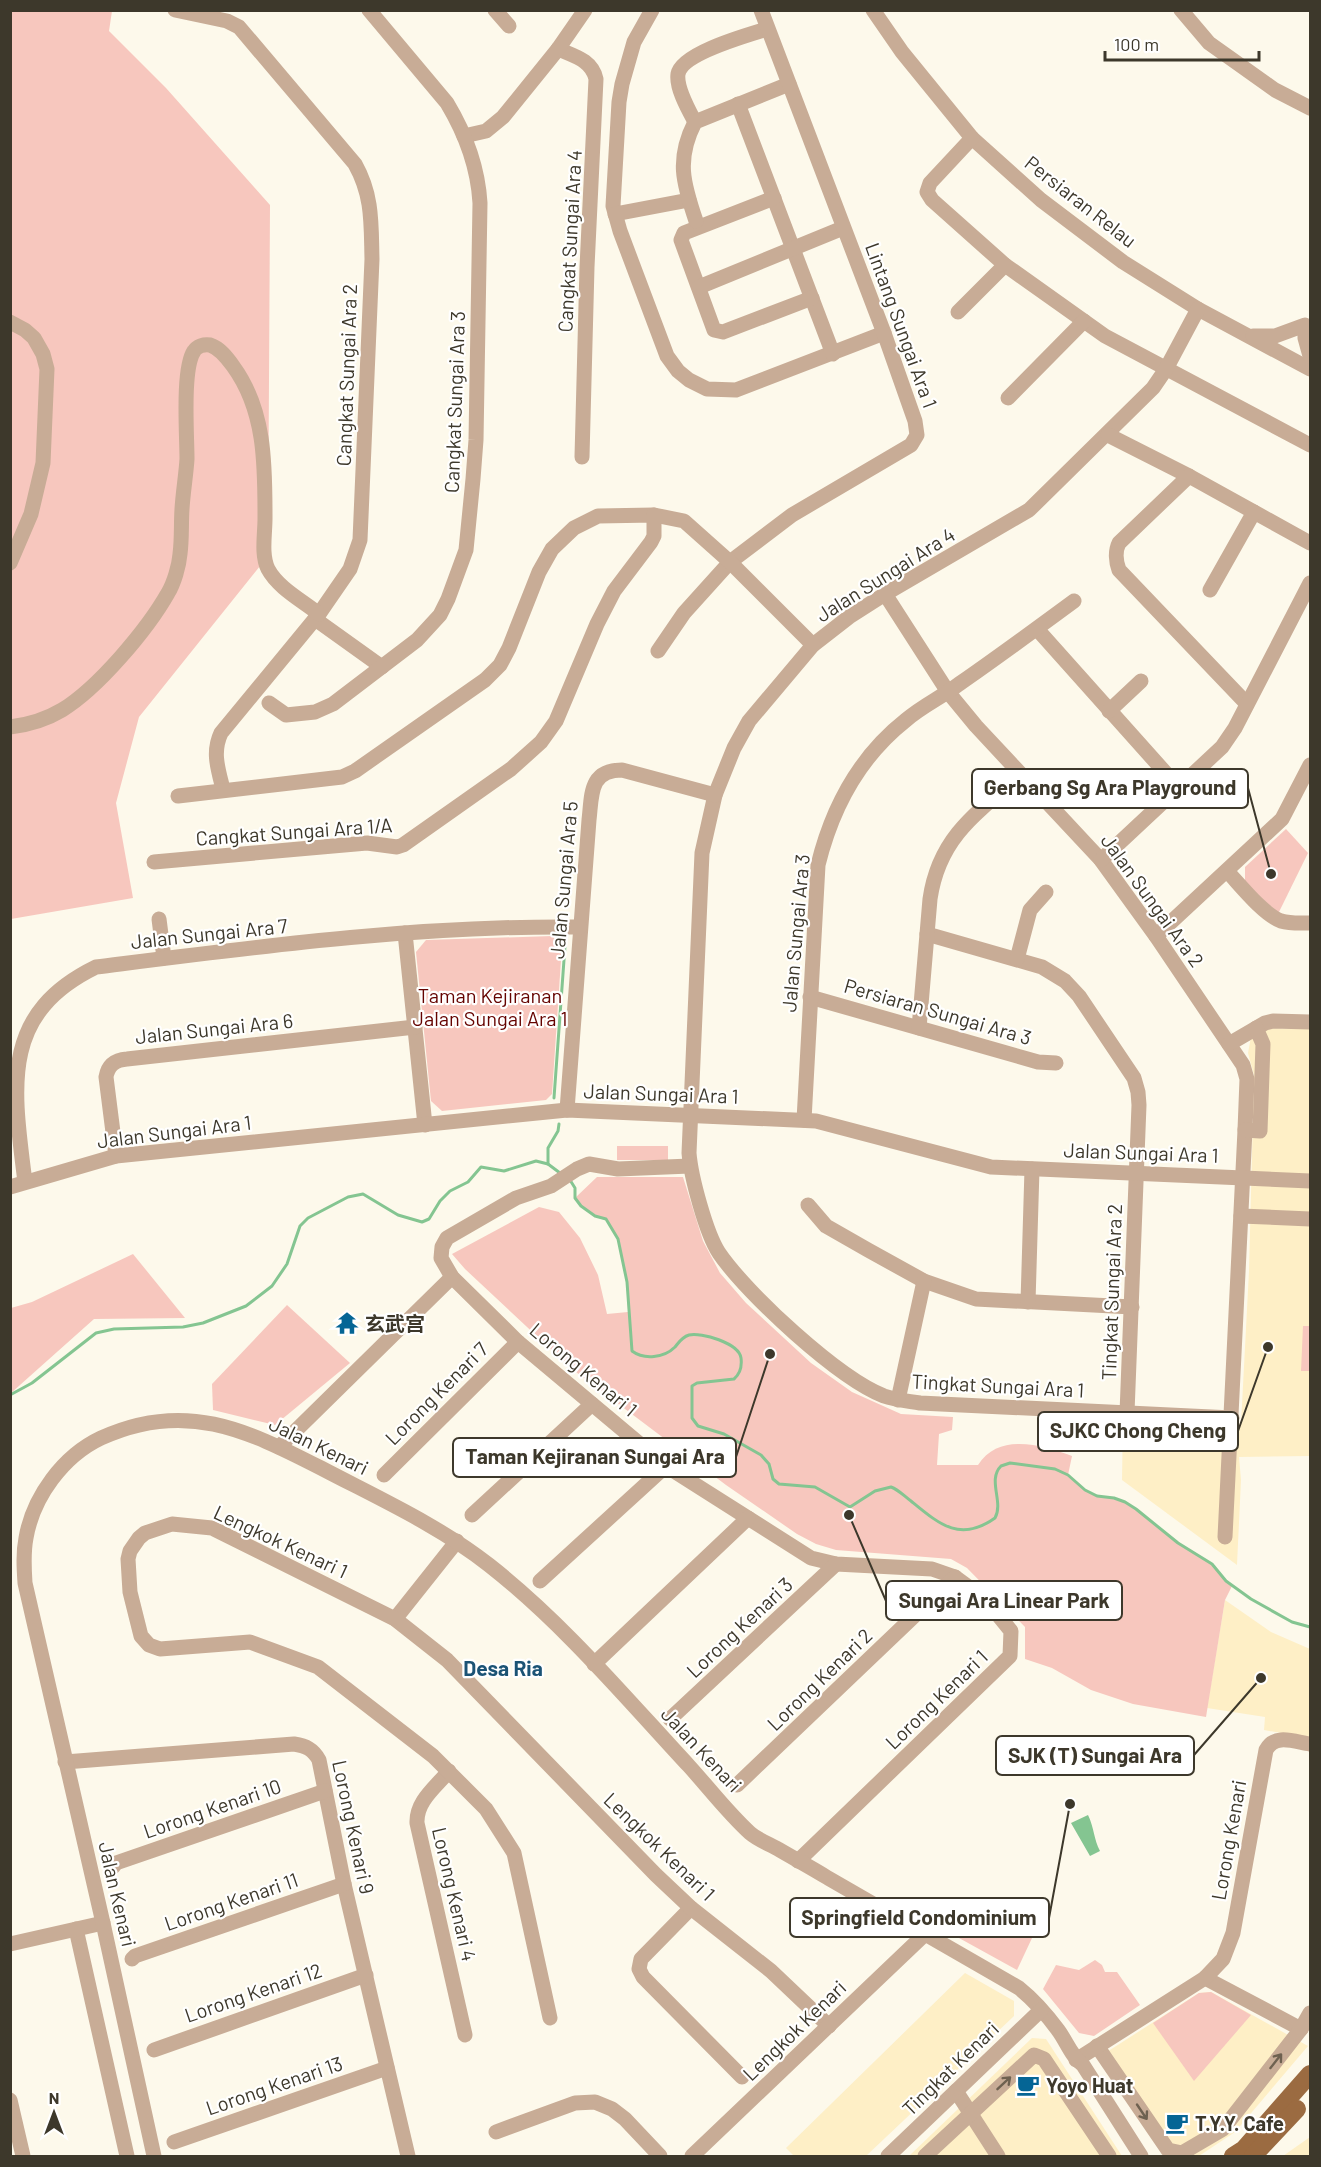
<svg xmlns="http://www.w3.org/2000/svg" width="1321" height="2167" font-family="Barlow,'Noto Sans SC',sans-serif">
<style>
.built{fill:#feefc6}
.green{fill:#f7c7be}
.water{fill:#84c591}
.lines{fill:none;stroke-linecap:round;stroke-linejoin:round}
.stream{stroke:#84c591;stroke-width:3}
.minor{stroke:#c8ac96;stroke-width:15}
.major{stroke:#9b6b41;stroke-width:18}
.oneway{stroke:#6e6150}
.labels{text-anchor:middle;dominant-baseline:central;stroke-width:4.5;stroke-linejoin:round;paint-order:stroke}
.street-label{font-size:20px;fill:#3d382b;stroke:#fff}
.park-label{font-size:20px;fill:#650300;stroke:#fff}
.poi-label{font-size:20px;font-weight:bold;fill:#3d382b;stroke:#fff;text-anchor:start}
.neighbourhood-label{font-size:21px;font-weight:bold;fill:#1b5375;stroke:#fff}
.leader{fill:none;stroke:#3d382b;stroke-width:2}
.callout-dot{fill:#3d382b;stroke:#fff;stroke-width:2}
.callout{fill:#fff;stroke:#3d382b;stroke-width:2}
.callout-label{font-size:21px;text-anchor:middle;font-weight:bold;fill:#3d382b}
</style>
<rect width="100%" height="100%" fill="#fdf9eb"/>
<g class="built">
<polygon points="1271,1028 1310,1029 1310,1456 1239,1457 1241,1480 1237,1565 1122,1480 1123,1418 1241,1424 1249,1271 1254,1075 1248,1053 1251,1037"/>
<polygon points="1225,1600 1271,1632 1310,1649 1310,1738 1264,1730 1265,1717 1207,1708"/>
<polygon points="965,1973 1014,2001 1014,2016 866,2156 794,2156 786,2148"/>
<polygon points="1211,1992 1308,2046 1235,2132 1199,2156 1165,2156 1099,2057 1199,1993"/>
<polygon points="1032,2038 1046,2039 1122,2156 909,2156"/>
<polygon points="1310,2137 1310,2156 1283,2156"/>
</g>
<g class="green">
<polygon points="11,11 112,11 109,31 166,88 270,205 268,556 139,717 116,803 133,898 11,919"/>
<polygon points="1286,829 1308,853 1278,914 1245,882 1245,867"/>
<polygon points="552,936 562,945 552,1094 546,1100 442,1111 431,1101 416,952 426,940"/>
<rect x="617" y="1146" width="51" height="14"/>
<path d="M597,1177H683L703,1241L720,1273L746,1303L811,1363L852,1392L901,1414L953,1417L952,1430L939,1434L937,1465H978C999,1432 1042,1445 1072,1456L1068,1475L1085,1490L1097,1496L1120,1500L1136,1509L1177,1543L1212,1564L1232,1586L1225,1600L1206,1717L1133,1704L1091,1690L1052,1668L1025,1659V1627L967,1568L951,1559L836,1550L816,1544L797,1534L726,1485L572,1369L465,1269L452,1254L539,1207L559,1212L580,1238L598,1275L607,1314L628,1312C628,1291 623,1233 605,1219C603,1217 599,1217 596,1216C588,1212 581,1206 575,1198Z"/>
<polygon points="133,1254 185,1318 94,1319 11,1393 11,1308 32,1302"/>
<polygon points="287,1305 350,1363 275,1425 213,1410 212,1384"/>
<polygon points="1303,1326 1310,1326 1310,1371 1301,1371"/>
<polygon points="979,1899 1032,1938 1017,1970 959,1938"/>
<polygon points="1095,1960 1102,1965 1105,1972 1117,1972 1140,2005 1094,2036 1079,2033 1043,1989 1056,1965 1079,1970"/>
<polygon points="1211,1992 1251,2015 1194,2081 1153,2023 1199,1993"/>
</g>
<path class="water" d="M1088,1815C1094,1827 1094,1840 1100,1851L1090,1856L1071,1823Z"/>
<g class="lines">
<g class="stream">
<polyline points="554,1098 565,946"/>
<polyline points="548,1164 548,1148 558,1131 559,1124"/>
<path d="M570,1180L575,1188V1198L581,1206L595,1216L606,1219L618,1239L627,1282L632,1351C644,1360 664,1358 675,1347C679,1342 682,1337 689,1335C701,1332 739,1343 741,1358C742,1366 740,1374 734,1379L697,1383L692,1386V1418L698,1426L724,1434L761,1455L769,1464L773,1479L779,1484L815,1487L850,1507L875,1491L891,1487C899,1490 904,1496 911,1501C939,1524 960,1543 995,1518C1004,1502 987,1480 1001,1466L1010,1463L1055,1469L1068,1475L1085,1490L1097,1496L1114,1498L1125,1502L1136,1509L1178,1543L1212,1564L1226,1581L1251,1599L1292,1622L1310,1627"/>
<polyline points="10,1395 32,1383 96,1333 114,1329 183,1327 203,1323 246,1306 272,1286 287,1264 300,1226 308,1218 348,1197 363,1194 398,1215 422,1222 429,1219 440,1201 450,1191 468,1182 481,1167 504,1171 536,1161 548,1164 560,1173"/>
</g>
<g class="minor">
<path d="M175,10L227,21L239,27L355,164C373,196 371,224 372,259L360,540L350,569L319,614L221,733C212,752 218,769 223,789"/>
<polyline points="495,10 509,26"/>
<polyline points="652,10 634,42 622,84 619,102 613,206 620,231 667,356 678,371 689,380 707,389 736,390 884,333"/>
<polyline points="873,10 902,52 972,138 1041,200 1123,262 1198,309 1310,369"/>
<polyline points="1181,10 1209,43 1275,90 1310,108"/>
<path d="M558,49C574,56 592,60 596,79L587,267L582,457"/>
<polyline points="738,104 833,354"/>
<path d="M695,122C688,109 676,88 678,74C682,53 748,35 767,29"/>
<polyline points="464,136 486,131 503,117 558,49 585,10"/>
<polyline points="972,138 930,183 927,192 932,200 1005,265 1105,336 1310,445"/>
<polyline points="774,198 684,233 681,240 714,330 723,332 812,298"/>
<polyline points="615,214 689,200"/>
<path d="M696,221C683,183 676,159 695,122L789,84"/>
<polyline points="699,287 843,228"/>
<path d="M1198,309L1166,369L1153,388L1029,510L885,594L849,617L813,645L749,721L734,748L715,795L702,853L689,1153C691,1177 706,1233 719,1253C747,1294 838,1378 884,1396C895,1400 908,1401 920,1403L1232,1418"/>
<polyline points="958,312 1005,265"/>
<polyline points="10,322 25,330 34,338 43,354 47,369 43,463 31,514 10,563"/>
<polyline points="1253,336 1275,336 1305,325 1305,338 1310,356"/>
<polyline points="1008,398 1084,321"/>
<polyline points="1108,435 1189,476 1310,543"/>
<path d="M1189,476L1119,543C1115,551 1116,562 1119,570L1247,704"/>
<polyline points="1210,590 1254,512"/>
<polyline points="885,594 948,692 976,726 1101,860 1156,936 1243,1065 1247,1079 1245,1130 1225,1537"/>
<polyline points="315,619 382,667"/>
<polyline points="1037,629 1179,788"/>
<polyline points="658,651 684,613 730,562 792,515 911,445 917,435 915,421 884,333 761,10"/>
<path d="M269,703L286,715L315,712L333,704L417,640L440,615L448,599L466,550L473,479L476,440L480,203C478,168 465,133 447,103L369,10"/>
<polyline points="1109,711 1141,681"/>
<path d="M10,727C27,725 47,719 62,710C98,688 147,630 168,593C174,583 179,566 180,554C182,539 181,524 182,509C183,492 186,475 187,459C187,435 182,369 194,351C197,346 204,344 210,345C220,348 228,359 233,366C266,411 265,467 265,519C265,534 261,555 268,569C278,588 303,601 319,614"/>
<polyline points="178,796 342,777 355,771 485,680 500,665 509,648 539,572 552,549 574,528 598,516 654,515 684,521 730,562 813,645"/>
<polyline points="1101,860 1222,747 1235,728 1310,583"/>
<polyline points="154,862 367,843 397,847 403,845 511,769 541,742 556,721 597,624 614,591 651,542 654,536 654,515"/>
<path d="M1227,871C1241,886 1263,914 1281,921C1291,924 1301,923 1310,923"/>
<polyline points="159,919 164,958"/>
<polyline points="405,933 425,1125"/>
<polyline points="927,934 1042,967 1065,981 1079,996 1134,1078 1138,1092 1139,1105 1127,1413"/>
<polyline points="1156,936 1282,819 1310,765"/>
<polyline points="1017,959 1030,910 1046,892"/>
<polyline points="810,997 1038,1062 1056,1063"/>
<path d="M919,1028L930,899C939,837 977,812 1022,775"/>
<polyline points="1229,1044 1265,1023 1273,1021 1310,1022"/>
<path d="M567,1110L589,820C592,795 589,770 622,770L715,795"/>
<path d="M804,1120L818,865C832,808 859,757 906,720C922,706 942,697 959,684C998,657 1036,629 1074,601"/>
<polyline points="1245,1130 1260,1131 1263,1044 1256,1028"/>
<path d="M116,1156L106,1077C108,1065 115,1060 127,1059L415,1027"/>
<polyline points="690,1166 618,1169 589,1164 577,1169 551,1186 516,1198 447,1238 442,1247 441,1258 452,1277 518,1342 666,1466 811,1558 836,1564 932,1569 955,1577 985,1599 1011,1631 1010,1656 798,1861"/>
<path d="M25,1182C13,1086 0,1014 96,967C255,947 419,925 580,927"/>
<polyline points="10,1187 116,1156 567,1110 816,1121 991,1167 1310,1181"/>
<polyline points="808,1205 826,1226 868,1250 924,1281 976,1299 1132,1307"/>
<polyline points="1241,1216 1310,1219"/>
<polyline points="1028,1302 1032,1169"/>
<polyline points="898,1400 924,1281"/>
<polyline points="279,1447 452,1277"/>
<polyline points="384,1475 518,1342"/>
<polyline points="472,1515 592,1404"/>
<polyline points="540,1581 666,1466"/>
<polyline points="395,1619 457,1541"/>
<polyline points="594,1664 748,1518"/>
<polyline points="670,1719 836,1564"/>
<path d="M65,1762L294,1744C306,1746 313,1749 319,1760L344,1884L408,2156"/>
<path d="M449,1771C436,1787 416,1801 417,1823L465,2035"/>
<polyline points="737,1785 955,1577"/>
<polyline points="113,1867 116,1863 325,1791"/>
<polyline points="691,1908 641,1959 639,1969 643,1977 742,2077"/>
<polyline points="76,1929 127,2156"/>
<polyline points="10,1944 103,1923"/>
<polyline points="132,1959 135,1956 344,1884"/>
<polyline points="1205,1978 1301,2029"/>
<polyline points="550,2018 514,1853 486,1809 433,1756 318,1667 250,1642 160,1649 149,1645 141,1636 130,1592 128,1559 130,1551 139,1538 145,1533 172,1524 212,1528 395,1619 447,1660 656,1875 691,1908 771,1971 829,2026"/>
<polyline points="1097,2046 1168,2150 1182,2153 1223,2129 1301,2029 1310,2013"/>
<polyline points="154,2050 366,1975"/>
<path d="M1076,2060L1205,1978L1223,1959L1233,1933L1266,1750C1275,1733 1295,1742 1310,1744"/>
<polyline points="956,2091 998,2156"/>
<polyline points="10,2100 23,2156"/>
<polyline points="496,2132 575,2103 595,2102 612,2109 625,2119 660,2156"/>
<polyline points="174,2142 387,2068"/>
<path d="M154,2156L103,1923L25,1583C24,1568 23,1553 26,1538C33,1497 63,1456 101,1438C184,1400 245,1429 321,1468C378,1498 438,1525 489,1565C563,1623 625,1697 689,1766C709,1788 728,1813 750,1833C758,1840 769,1844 778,1849C795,1859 812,1868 828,1878C892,1915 955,1951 1019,1988C1034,2000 1047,2015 1058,2030C1067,2042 1071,2056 1083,2065L1141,2156"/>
<polyline points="692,2156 925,1934"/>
<polyline points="888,2156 1041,2010"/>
<polyline points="925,2156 1034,2055 1044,2059 1109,2156"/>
</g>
<g class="major">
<polyline points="1233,2156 1244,2149 1310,2074"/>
<polyline points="1253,2156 1297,2109"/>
</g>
</g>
<defs><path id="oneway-shaft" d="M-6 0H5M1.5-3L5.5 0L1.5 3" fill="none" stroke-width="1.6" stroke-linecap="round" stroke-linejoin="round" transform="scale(1.5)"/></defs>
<g class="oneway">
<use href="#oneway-shaft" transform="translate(1276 2061) rotate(-52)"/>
<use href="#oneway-shaft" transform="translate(1004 2083) rotate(-43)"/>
<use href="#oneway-shaft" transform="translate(1142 2112) rotate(56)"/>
</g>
<defs>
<g id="temple-bare" transform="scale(1.8)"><path d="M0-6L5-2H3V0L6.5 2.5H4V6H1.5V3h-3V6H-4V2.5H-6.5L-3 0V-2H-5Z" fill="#056595" stroke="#fff" stroke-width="2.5" paint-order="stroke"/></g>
<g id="cafe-bare" transform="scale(1.8)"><path d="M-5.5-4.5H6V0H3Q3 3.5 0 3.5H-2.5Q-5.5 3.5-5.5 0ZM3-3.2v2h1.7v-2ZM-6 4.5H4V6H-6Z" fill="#056595" stroke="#fff" stroke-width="2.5" paint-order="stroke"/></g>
</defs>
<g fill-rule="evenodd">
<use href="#temple-bare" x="347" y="1323"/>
<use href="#cafe-bare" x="1028" y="2085"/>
<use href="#cafe-bare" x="1177" y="2123"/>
</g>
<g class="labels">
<g class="street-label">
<text transform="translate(1081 201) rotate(38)">Persiaran Relau</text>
<text transform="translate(569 241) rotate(-87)">Cangkat Sungai Ara 4</text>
<text transform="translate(902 325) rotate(70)">Lintang Sungai Ara 1</text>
<text transform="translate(346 375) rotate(-88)">Cangkat Sungai Ara 2</text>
<text transform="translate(454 402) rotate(-88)">Cangkat Sungai Ara 3</text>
<text transform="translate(885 574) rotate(-32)">Jalan Sungai Ara 4</text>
<text transform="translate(294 831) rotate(-4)">Cangkat Sungai Ara 1/A</text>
<text transform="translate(563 880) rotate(-85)">Jalan Sungai Ara 5</text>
<text transform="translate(1153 900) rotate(54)">Jalan Sungai Ara 2</text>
<text transform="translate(209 933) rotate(-6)">Jalan Sungai Ara 7</text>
<text transform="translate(795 933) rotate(-85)">Jalan Sungai Ara 3</text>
<text transform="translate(938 1011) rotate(16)">Persiaran Sungai Ara 3</text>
<text transform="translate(214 1028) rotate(-6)">Jalan Sungai Ara 6</text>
<text transform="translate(661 1093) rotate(2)">Jalan Sungai Ara 1</text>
<text transform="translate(174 1131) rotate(-7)">Jalan Sungai Ara 1</text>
<text transform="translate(1141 1152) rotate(2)">Jalan Sungai Ara 1</text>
<text transform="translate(1111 1292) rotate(-88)">Tingkat Sungai Ara 2</text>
<text transform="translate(584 1369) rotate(40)">Lorong Kenari 1</text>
<text transform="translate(998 1385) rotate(3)">Tingkat Sungai Ara 1</text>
<text transform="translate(436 1393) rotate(-45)">Lorong Kenari 7</text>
<text transform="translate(319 1445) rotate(26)">Jalan Kenari</text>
<text transform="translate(281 1541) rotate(25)">Lengkok Kenari 1</text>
<text transform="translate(739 1627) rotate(-43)">Lorong Kenari 3</text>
<text transform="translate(819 1679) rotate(-44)">Lorong Kenari 2</text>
<text transform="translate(936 1699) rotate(-44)">Lorong Kenari 1</text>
<text transform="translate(702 1749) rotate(47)">Jalan Kenari</text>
<text transform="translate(212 1808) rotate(-19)">Lorong Kenari 10</text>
<text transform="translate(354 1827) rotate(78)">Lorong Kenari 9</text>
<text transform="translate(1228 1840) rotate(-80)">Lorong Kenari</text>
<text transform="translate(660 1846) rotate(44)">Lengkok Kenari 1</text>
<text transform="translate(118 1894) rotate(77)">Jalan Kenari</text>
<text transform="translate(455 1894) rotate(77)">Lorong Kenari 4</text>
<text transform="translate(231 1901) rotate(-19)">Lorong Kenari 11</text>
<text transform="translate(253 1992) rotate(-19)">Lorong Kenari 12</text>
<text transform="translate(794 2030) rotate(-44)">Lengkok Kenari</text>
<text transform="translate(950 2068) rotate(-44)">Tingkat Kenari</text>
<text transform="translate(274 2085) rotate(-19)">Lorong Kenari 13</text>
</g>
<g class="park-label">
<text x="490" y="995">Taman Kejiranan<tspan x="490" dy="23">Jalan Sungai Ara 1</tspan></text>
</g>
<g class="poi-label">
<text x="365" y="1323">玄武宫</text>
<text x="1046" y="2085">Yoyo Huat</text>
<text x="1195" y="2123">T.Y.Y. Cafe</text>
</g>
<g class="neighbourhood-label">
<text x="503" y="1667">Desa Ria</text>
</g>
</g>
<path class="leader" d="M1271 874L1248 788M1268 1347L1238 1431M770 1354L736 1457M849 1515L886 1601M1261 1678L1194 1755M1070 1804L1049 1918"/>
<g class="callout-dot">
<circle cx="1271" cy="874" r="6"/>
<circle cx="1268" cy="1347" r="6"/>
<circle cx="770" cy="1354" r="6"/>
<circle cx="849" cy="1515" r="6"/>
<circle cx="1261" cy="1678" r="6"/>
<circle cx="1070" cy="1804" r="6"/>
</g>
<g class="callout">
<rect x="972" y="769" width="276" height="39" rx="6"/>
<rect x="1038" y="1412" width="200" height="39" rx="6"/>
<rect x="453" y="1438" width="283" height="39" rx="6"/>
<rect x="886" y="1581" width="236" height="39" rx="6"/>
<rect x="996" y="1736" width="198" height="39" rx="6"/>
<rect x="790" y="1898" width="259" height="39" rx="6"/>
</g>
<g class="callout-label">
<text x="1110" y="795">Gerbang Sg Ara Playground</text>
<text x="1138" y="1438">SJKC Chong Cheng</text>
<text x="595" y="1464">Taman Kejiranan Sungai Ara</text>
<text x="1004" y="1608">Sungai Ara Linear Park</text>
<text x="1095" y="1763">SJK (T) Sungai Ara</text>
<text x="919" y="1925">Springfield Condominium</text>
</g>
<rect width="1321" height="2167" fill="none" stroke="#3d382b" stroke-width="24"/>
<g transform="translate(54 2113)" stroke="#ffffff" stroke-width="4.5" paint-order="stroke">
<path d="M0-4.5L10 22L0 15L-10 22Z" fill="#3d382b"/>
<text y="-9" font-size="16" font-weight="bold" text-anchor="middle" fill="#3d382b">N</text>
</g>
<path d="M1105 51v9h154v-9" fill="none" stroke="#3d382b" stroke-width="3"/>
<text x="1114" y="51" font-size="18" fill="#3d382b" stroke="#ffffff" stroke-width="4.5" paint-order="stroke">100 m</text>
</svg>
